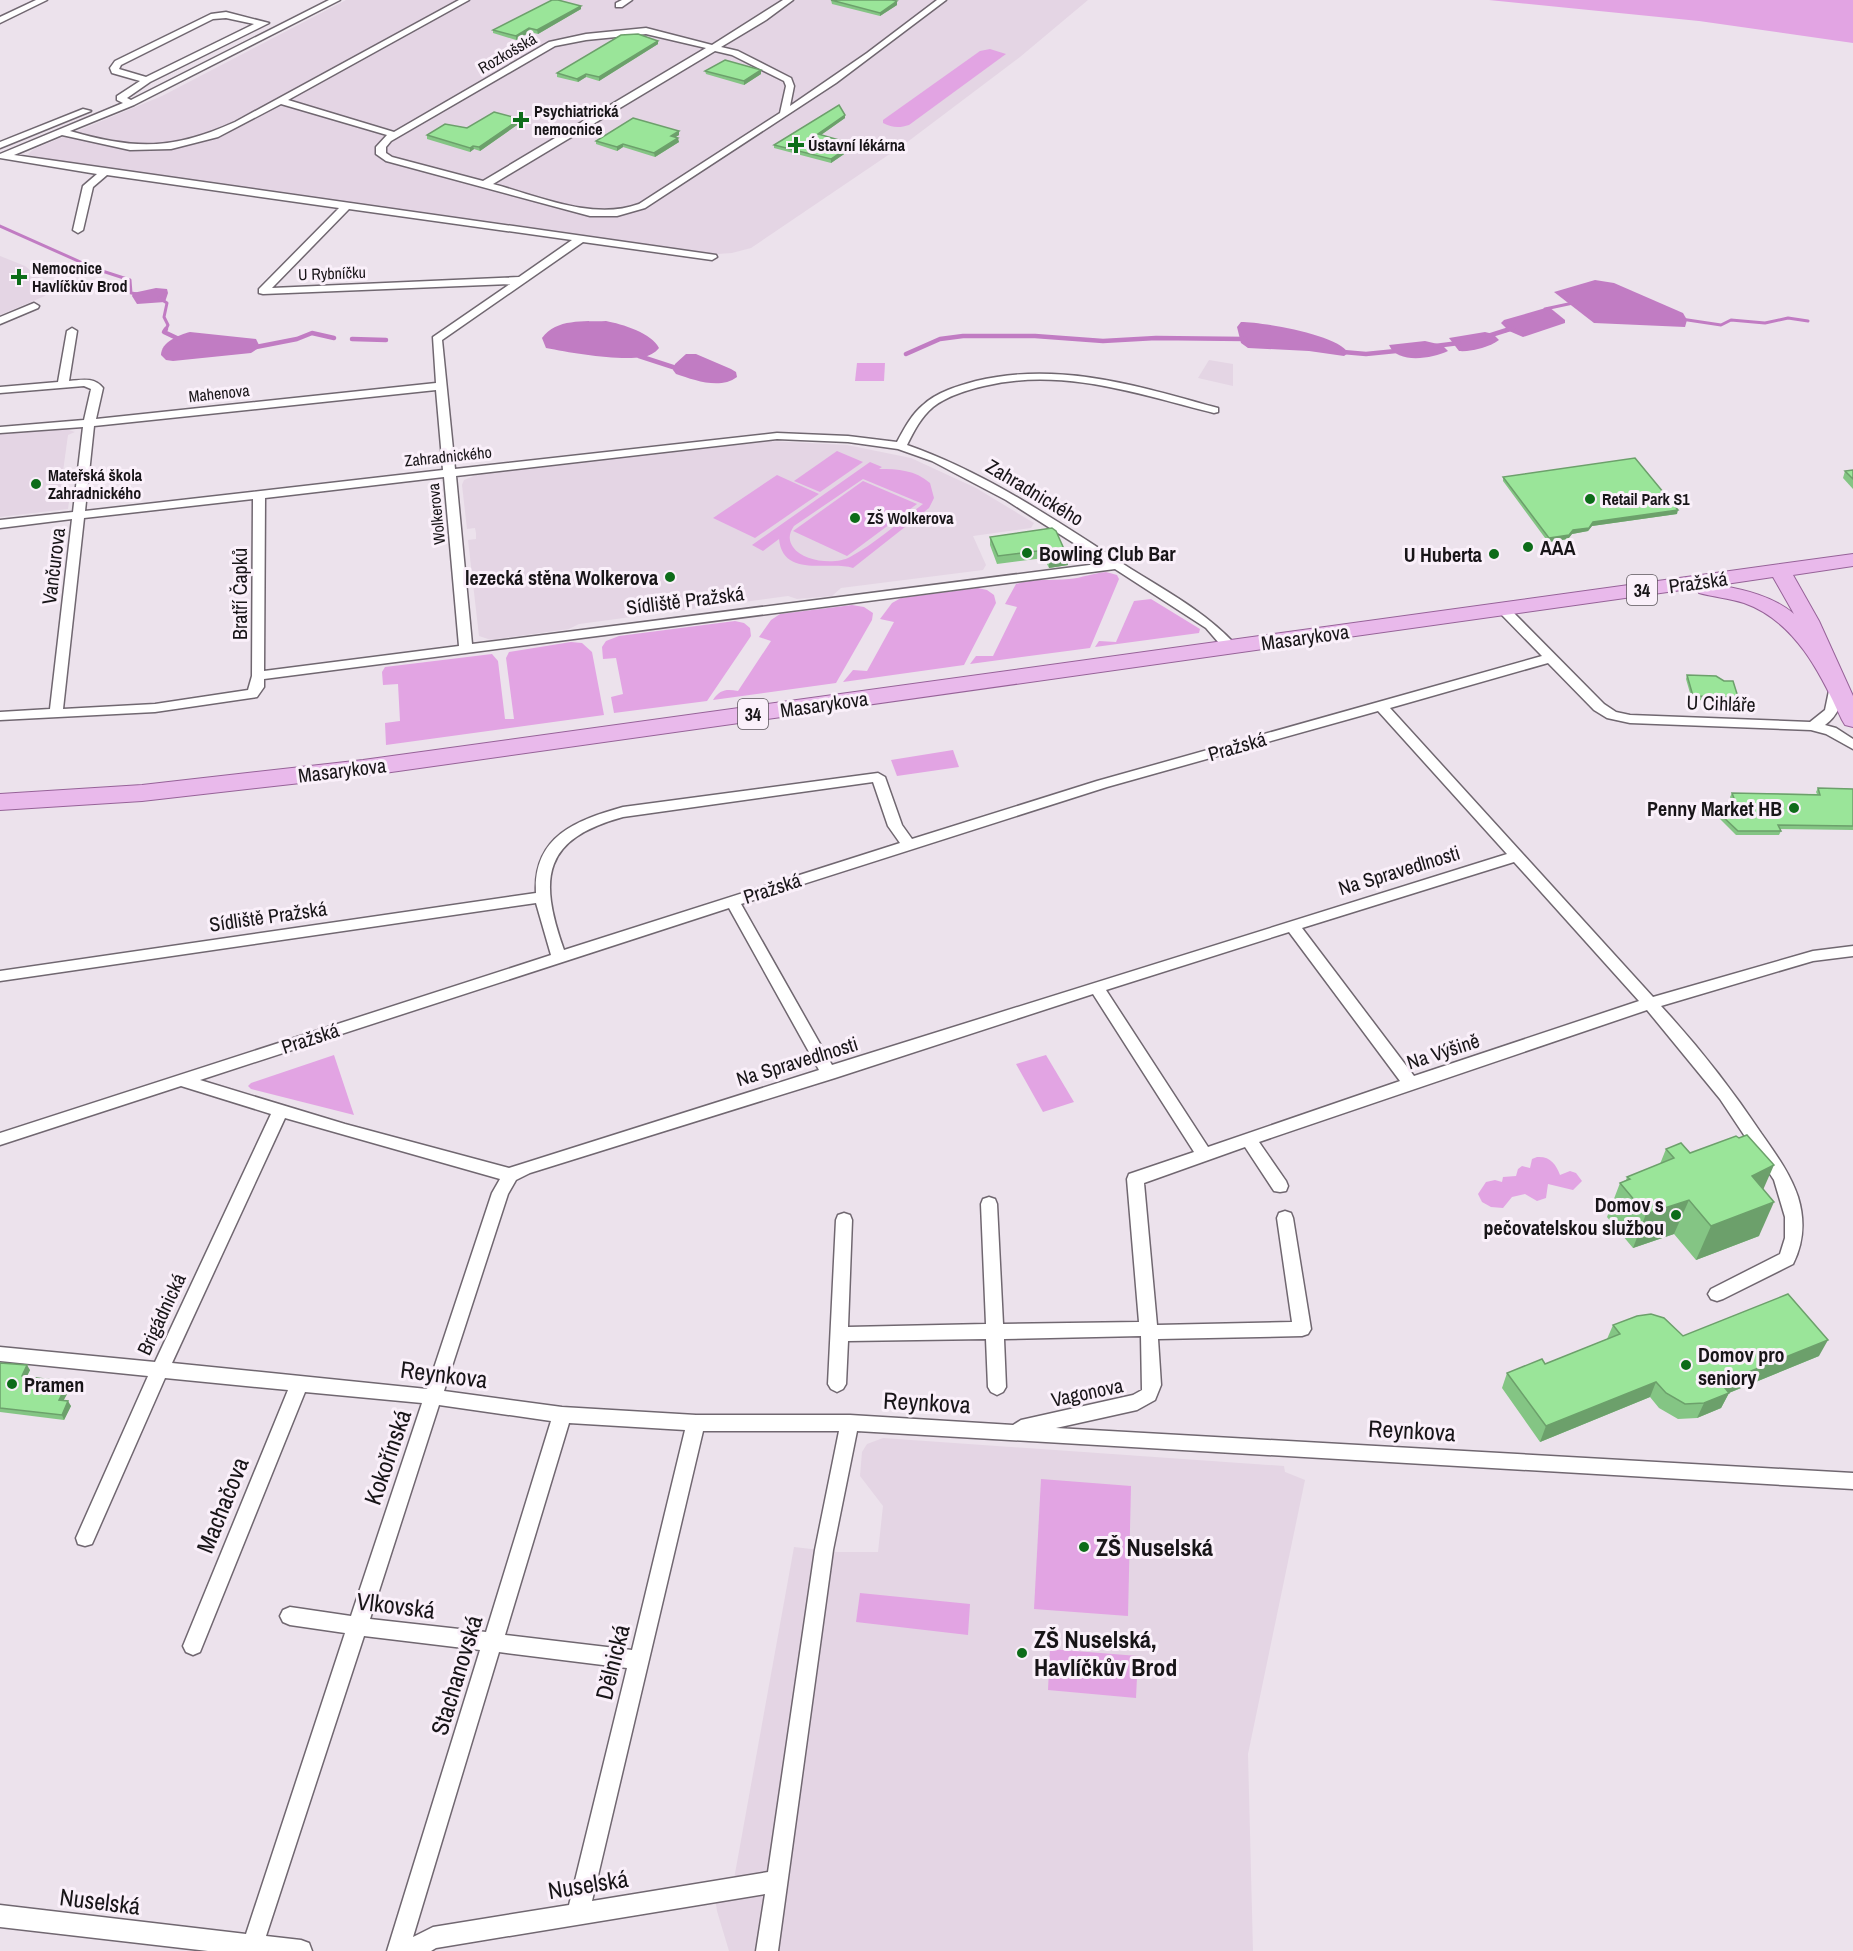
<svg xmlns="http://www.w3.org/2000/svg" width="1853" height="1951" font-family="'Archivo Narrow',sans-serif">
<style>
.built{fill:#e4d5e4}
.green{fill:#e2a4e3;fill-rule:evenodd}
.water{fill:#c17cc3}
.lines{fill:none;stroke-linecap:round;stroke-linejoin:round}
.stream-far1{stroke:#c17cc3;stroke-width:3}
.stream{stroke:#c17cc3;stroke-width:4.5}
.street-casing{stroke:#706770;stroke-width:3}
.primary-casing{stroke:#966298;stroke-width:2}
.street{fill:#fff;fill-rule:evenodd}
.primary{fill:#e9b9eb;fill-rule:evenodd}
.wall{fill:#84c584}
.shaded-wall{fill:#6ca06b}
.building{fill:#9ae599;stroke:#6ca06b;stroke-width:1.5}
.poi-dot{fill:#0d6c19;stroke:#faf0fa;stroke-width:2}
.labels{text-anchor:middle;dominant-baseline:central;stroke-width:6;stroke-linejoin:round;paint-order:stroke}
.far-street-label{font-size:16px;fill:#181518;stroke:#faf0fa}
.far-poi-label{font-size:16px;font-weight:bold;fill:#181518;stroke:#faf0fa;text-anchor:start}
.shield{fill:#faf0fa;stroke:#5c575c;stroke-width:1.5}
.shield-label{font-size:18px;font-weight:bold;fill:#181518}
.street-label{font-size:20px;fill:#181518;stroke:#faf0fa}
.poi-label{font-size:20px;font-weight:bold;fill:#181518;stroke:#faf0fa;text-anchor:start}
.near-street-label{font-size:24px;fill:#181518;stroke:#faf0fa}
.near-poi-label{font-size:24px;font-weight:bold;fill:#181518;stroke:#faf0fa;text-anchor:start}
</style>
<rect width="100%" height="100%" fill="#ece2ec"/>
<g class="built">
<polygon points="346,0 1088,0 1020,57 906,143 751,248 732,253 717,254 35,159 28,154 34,149 162,96"/>
<polygon points="0,256 25,266 50,287 45,296 0,315"/>
<polygon points="1209,360 1233,364 1233,386 1198,378"/>
<polygon points="66,429 75,432 68,435 60,493 70,495 68,509 0,517 0,434"/>
<polygon points="770,441 847,445 911,458 976,488 1034,523 1031,528 973,536 986,565 983,570 841,588 832,596 797,599 788,596 579,624 569,629 491,640 479,636 468,540 476,539 476,533 475,528 467,529 462,485 464,480 479,474"/>
<polygon points="883,1438 1284,1466 1285,1472 1305,1480 1248,1754 1253,1951 729,1951 717,1911 713,1883 734,1879 794,1547 837,1552 878,1552 883,1506 860,1476 862,1452 867,1444"/>
</g>
<g class="green">
<polygon points="1489,0 1853,0 1853,43 1699,21"/>
<path d="M990,49L1006,54L909,125C900,128 892,128 883,123V120L980,51Z"/>
<polygon points="857,363 885,363 884,381 855,381"/>
<polygon points="837,451 863,462 820,492 794,481"/>
<path d="M870,462L882,467L879,469C898,469 915,470 930,483L934,498L929,508L853,568C830,560 783,579 779,539L763,551L752,545ZM863,479L923,504C900,521 876,543 850,557C836,565 803,562 793,547C788,540 789,533 794,526Z"/>
<polygon points="777,475 819,494 755,538 713,518"/>
<polygon points="863,481 917,504 847,556 793,531"/>
<path d="M1106,572L1117,575L1119,579L1090,648L970,664L976,656H993L1017,607L1005,604L1016,584C1034,578 1051,581 1069,579C1082,578 1093,573 1106,572Z"/>
<polygon points="978,588 987,590 994,595 996,603 964,665 843,682 853,670 867,671 894,622 880,619 892,603 901,598"/>
<polygon points="1151,599 1200,629 1199,633 1095,647 1099,641 1116,642 1134,601"/>
<path d="M852,605L864,607L873,613L872,620L836,683L713,700C720,689 727,689 738,691L771,641L759,637L771,620L780,614Z"/>
<polygon points="735,621 744,623 750,628 751,636 707,701 614,713 611,697 623,694 616,658 603,659 602,647 606,641 619,636"/>
<polygon points="571,642 582,643 592,652 604,715 386,745 385,723 400,721 398,684 383,685 382,672 385,667 492,654 498,661 505,719 514,719 506,658 509,652"/>
<polygon points="953,750 959,767 897,776 891,760"/>
<polygon points="334,1055 354,1115 251,1089 248,1086 251,1083"/>
<polygon points="1046,1055 1074,1102 1043,1112 1016,1064"/>
<path d="M1537,1157C1550,1156 1556,1164 1560,1175L1570,1171L1576,1173L1582,1181L1573,1190L1548,1184L1546,1198L1537,1201L1525,1194L1512,1197L1503,1208L1491,1207L1482,1202L1478,1194L1486,1182L1495,1180L1502,1182L1503,1177L1516,1176L1518,1169L1522,1166L1530,1168L1532,1159Z"/>
<polygon points="1041,1479 1131,1486 1128,1616 1034,1609"/>
<polygon points="860,1593 970,1604 968,1635 856,1622"/>
<polygon points="1050,1649 1138,1656 1136,1698 1048,1690"/>
</g>
<g class="water">
<polygon points="1595,280 1614,283 1683,313 1687,320 1685,327 1594,323 1554,292"/>
<polygon points="156,288 167,289 168,293 165,302 137,304 132,296 133,293"/>
<polygon points="1549,307 1565,320 1565,323 1523,337 1509,331 1501,323 1504,320"/>
<path d="M606,321C622,324 652,333 659,348C655,353 649,356 643,357C618,361 572,353 546,348L542,338C557,318 583,322 606,321Z"/>
<path d="M1241,322C1262,322 1339,335 1348,353L1344,356L1309,351L1248,348L1241,343L1237,327Z"/>
<path d="M190,332L256,339L260,347L251,353L173,361L166,360L161,355C161,342 179,335 190,332Z"/>
<path d="M1485,332L1493,334L1499,340C1490,347 1471,352 1459,351L1449,338Z"/>
<path d="M1425,341L1442,345L1448,351C1431,359 1397,364 1389,345Z"/>
<path d="M686,354H696L731,369L736,372L737,377C720,390 694,380 676,374L673,370L675,364Z"/>
</g>
<g class="lines">
<g class="stream-far1">
<polyline points="0,226 96,269 130,280 131,293 138,294"/>
<polyline points="159,298 167,303 164,317 168,325 165,331"/>
<polyline points="1545,309 1573,303"/>
<polyline points="1681,319 1721,325 1731,320 1765,323 1788,318 1808,321"/>
<polyline points="1505,331 1514,328"/>
</g>
<g class="stream">
<polyline points="166,329 164,332 181,340"/>
<polyline points="1488,336 1510,329"/>
<polyline points="352,339 386,340"/>
<polyline points="1435,346 1459,343"/>
<polyline points="256,347 297,339 312,333 334,338"/>
<polyline points="1343,352 1366,354 1396,351"/>
<polyline points="906,354 940,339 963,336 1035,336 1103,341 1156,338 1245,339"/>
<polyline points="639,356 679,369"/>
</g>
<g class="street-casing">
<g id="street">
<polygon points="36,0 47,0 0,23 0,17"/>
<path d="M329,0H340L134,105L70,131C135,150 173,150 235,122L459,0H469L288,100L394,132L549,42L586,34L646,28L712,45L783,0H793L766,20L721,47L738,51L791,78L794,86L790,106L867,53L937,0H946L836,83L645,208L617,216H590L386,161L376,154V147L387,135L281,104L218,137L171,149L130,150L62,135L14,155L716,255L717,257L712,260L583,242L442,340L455,469L777,433L848,436L897,442C904,429 911,415 923,405C937,392 958,386 976,381C1059,361 1138,386 1218,408V412L1214,413C1138,394 1062,367 984,386C967,390 947,396 933,407C921,417 914,431 907,445C987,473 1060,523 1131,569C1168,592 1205,612 1235,644L1236,647L1235,650H1225L1206,628L1115,569L264,679V687L257,697L155,712L0,720V712L50,709L72,519L0,528V520L73,512L83,427L0,433V427L84,420L91,389L84,386L0,393V387L58,382L67,331L72,328L77,331L69,381C82,380 94,377 103,388L96,419L436,383L433,337L510,284L263,294L259,293V289L339,208L107,175L93,187L83,230L78,233L73,230L83,186L97,174L0,158V154L123,103L117,100V96L140,81L112,73L110,68L115,61L211,14L226,12L269,23L150,82L127,98L131,100ZM226,18L254,24L146,77L119,69L121,65L213,19ZM646,34L706,48L483,181L392,157L386,153V147L391,141L555,46L586,40ZM715,51L732,55L784,81L786,86L780,113L639,204C593,221 538,196 493,184ZM349,209L572,240L519,277L272,288ZM436,390L443,470L85,511L94,426ZM777,439L848,442L898,449L932,461L1006,500L1105,563L472,644L456,476ZM444,477L459,646L264,671L265,498ZM253,499L252,676L248,690L155,704L63,709L84,518Z"/>
<polygon points="622,0 632,0 622,7 616,7 616,3"/>
<polygon points="83,109 91,111 0,148 0,142"/>
<polygon points="34,303 39,306 38,308 0,324 0,317"/>
<path d="M1503,605L1507,606L1604,704L1616,712L1630,715L1810,722L1825,710L1831,681L1836,680L1843,684C1843,701 1839,715 1825,725L1836,728L1853,739V749L1826,734L1811,730L1630,723L1607,718L1594,710L1548,663L1390,708L1653,997L1813,951L1853,946V956L1813,961L1661,1006C1697,1045 1731,1088 1761,1133C1775,1153 1790,1173 1798,1197C1805,1220 1804,1242 1793,1264L1723,1299L1717,1301L1711,1299L1708,1294L1711,1289L1780,1254L1785,1238V1217L1774,1180L1720,1099L1647,1010L1259,1142L1286,1181L1288,1186L1286,1191L1280,1192L1274,1191L1245,1147L1144,1183L1157,1325L1292,1322L1277,1218L1279,1213L1285,1211L1291,1213L1293,1218L1311,1329L1308,1334L1302,1336L1158,1339L1161,1385L1155,1400L1137,1410L1056,1428L1853,1473V1489L857,1431L833,1550L778,1951H756L765,1894L436,1948L431,1951H387L480,1650L364,1636L266,1936L301,1940L309,1943L312,1951H208L0,1927V1905L246,1934L345,1633L290,1625L283,1622L280,1616L283,1610L290,1607L351,1616L422,1403L305,1392L200,1652L193,1655L186,1652L183,1646L288,1390L165,1378L92,1544L85,1546L78,1544L76,1538L148,1376L0,1361V1347L155,1362L271,1114L181,1086L0,1145V1133L551,955L536,903L0,981V971L536,893C533,836 577,820 623,807L878,773L885,777L902,825L912,839L1097,781L1542,656L1499,612L1497,609L1499,606ZM1378,711L1507,854L832,1065L741,904L1107,787ZM873,782L888,826L900,843L564,950C538,877 543,839 623,817ZM1514,862L1639,1001L1414,1076L1302,928ZM729,908L819,1070L509,1168L345,1124L200,1080ZM1289,932L1400,1081L1208,1147L1106,990ZM1093,994L1194,1152L1129,1174L1127,1179L1139,1322L1003,1324L997,1204L995,1199L989,1197L983,1199L981,1204L986,1324L848,1327L852,1220L850,1215L844,1213L838,1215L836,1220L828,1384L831,1389L837,1392L843,1389L846,1384L848,1341L986,1339L988,1387L991,1392L997,1395L1003,1392L1006,1387L1004,1339L1141,1336L1142,1390L1133,1395L1021,1420L1013,1425L850,1415H696L562,1407L444,1391L508,1194L516,1180L530,1173L835,1078ZM285,1118L500,1179L492,1193L427,1389L172,1363ZM439,1405L551,1421L486,1632L370,1619ZM569,1423L685,1430L632,1650L505,1635ZM703,1431H839L815,1550L768,1872L592,1901ZM499,1652L627,1668L569,1905L433,1927L413,1937Z"/>
</g>
</g>
<g class="primary-casing">
<path id="primary" d="M1853,554V566L1793,575L1819,621L1853,696V727L1845,725L1842,720C1821,674 1795,621 1744,603C1729,598 1713,597 1699,593L1696,588L363,776L142,801L0,810V794L142,785L363,760ZM1773,577L1794,614C1773,596 1745,590 1719,585Z"/>
</g>
<use href="#street" class="street"/>
<use href="#primary" class="primary"/>
</g>
<g class="wall">
<polygon points="831,0 897,5 880,16 832,4"/>
<polygon points="581,6 581,9 538,34 530,32 516,40 493,33 493,30"/>
<polygon points="658,41 658,44 599,81 586,77 578,82 557,77 557,73"/>
<polygon points="705,71 761,74 744,85 706,74"/>
<polygon points="845,115 845,118 821,135 853,144 853,148 831,163 774,148 774,145"/>
<polygon points="517,118 517,125 480,151 474,149 470,152 427,139 427,135"/>
<polygon points="679,131 679,135 675,137 679,142 655,157 623,147 617,151 596,144 596,141"/>
<polygon points="1853,470 1853,489 1843,478 1845,471"/>
<polygon points="1503,477 1677,514 1592,526 1588,531 1572,534 1568,539 1548,542 1503,481"/>
<polygon points="1052,528 1068,565 1049,568 1044,558 997,564 990,545 990,537"/>
<polygon points="1687,675 1738,697 1737,701 1692,700 1686,679"/>
<polygon points="1818,788 1853,789 1853,830 1780,829 1781,831 1779,835 1736,835 1719,818 1720,814 1737,814 1730,797 1732,793 1817,794 1816,792"/>
<polygon points="1666,1149 1690,1153 1763,1189 1759,1236 1696,1260 1674,1234 1633,1248 1607,1217 1620,1183 1626,1180 1627,1177 1660,1164"/>
<polygon points="1613,1325 1683,1336 1819,1356 1729,1393 1721,1408 1697,1418 1678,1419 1659,1408 1650,1397 1540,1442 1502,1388 1507,1373 1545,1364 1607,1339"/>
<polygon points="0,1363 30,1370 27,1376 71,1387 63,1401 71,1406 64,1420 0,1412"/>
</g>
<g class="shaded-wall">
<polygon points="897,1 897,5 880,16 880,13"/>
<polygon points="581,6 581,9 538,34 537,30"/>
<polygon points="529,28 530,32 516,40 516,36"/>
<polygon points="658,41 658,44 599,81 599,77"/>
<polygon points="761,70 761,74 744,85 744,81"/>
<polygon points="586,74 586,77 578,82 577,79"/>
<polygon points="845,115 845,118 818,137 818,134"/>
<polygon points="517,118 517,125 480,151 479,147"/>
<polygon points="679,131 679,135 671,140 671,136"/>
<polygon points="678,138 679,142 655,157 654,153"/>
<polygon points="623,144 623,147 617,151 617,147"/>
<polygon points="853,144 853,148 831,163 831,159"/>
<polygon points="473,146 474,149 470,152 470,148"/>
<polygon points="1678,510 1677,514 1592,526 1588,531 1572,534 1568,539 1548,542 1549,538 1593,522"/>
<polygon points="1068,558 1068,565 1049,568 1049,560"/>
<polygon points="1774,1165 1759,1199 1752,1176"/>
<polygon points="1689,1200 1674,1234 1633,1248 1646,1214"/>
<polygon points="1774,1202 1759,1236 1696,1260 1711,1226"/>
<polygon points="1828,1340 1819,1356 1714,1399 1721,1383"/>
<polygon points="27,1365 30,1370 25,1380 22,1376"/>
<polygon points="68,1382 71,1387 61,1405 59,1400"/>
<polygon points="1656,1382 1650,1397 1540,1442 1546,1426"/>
<polygon points="1729,1393 1721,1408 1697,1418 1704,1403"/>
<polygon points="68,1401 71,1406 64,1420 62,1415"/>
</g>
<g class="building">
<polygon points="552,0 558,0 581,6 537,30 529,28 516,36 493,30"/>
<polygon points="831,0 892,0 897,1 880,13"/>
<polygon points="638,34 658,41 599,77 586,74 577,79 557,73 621,35"/>
<polygon points="725,60 761,70 744,81 705,71"/>
<polygon points="839,105 845,115 818,134 853,144 831,159 774,145"/>
<polygon points="494,112 517,118 513,120 517,121 479,147 473,146 470,148 427,135 445,124 467,128"/>
<polygon points="633,118 679,131 671,136 678,138 654,153 623,144 617,147 596,141"/>
<polygon points="1635,458 1678,510 1593,522 1589,528 1573,530 1569,535 1549,538 1503,477"/>
<polygon points="1853,470 1853,479 1845,471"/>
<polygon points="1052,528 1056,531 1068,558 1049,560 1045,550 998,556 990,537"/>
<polygon points="1687,675 1716,676 1724,681 1733,681 1738,697 1693,696"/>
<polygon points="1818,788 1853,789 1853,826 1778,825 1781,831 1738,831 1720,814 1740,814 1732,793 1820,795"/>
<polygon points="1747,1135 1774,1165 1752,1176 1774,1202 1711,1226 1689,1200 1646,1214 1620,1183 1630,1179 1627,1177 1674,1158 1666,1149 1681,1143 1690,1153 1736,1136 1739,1138"/>
<polygon points="1788,1294 1828,1340 1721,1383 1729,1393 1704,1403 1685,1404 1666,1393 1656,1382 1546,1426 1507,1373 1542,1359 1545,1364 1620,1334 1613,1325 1637,1316 1651,1314 1664,1318 1683,1336"/>
<polygon points="0,1363 27,1365 22,1376 68,1382 59,1400 68,1401 62,1415 0,1408"/>
</g>
<g class="poi-dot">
<path d="M518 111h6v6h6v6h-6v6h-6v-6h-6v-6h6z"/>
<path d="M793 136h6v6h6v6h-6v6h-6v-6h-6v-6h6z"/>
<path d="M16 268h6v6h6v6h-6v6h-6v-6h-6v-6h6z"/>
<circle cx="36" cy="484" r="6"/>
<circle cx="1590" cy="499" r="6"/>
<circle cx="855" cy="518" r="6"/>
<circle cx="1528" cy="547" r="6"/>
<circle cx="1027" cy="553" r="6"/>
<circle cx="1494" cy="554" r="6"/>
<circle cx="670" cy="577" r="6"/>
<circle cx="1794" cy="808" r="6"/>
<circle cx="1676" cy="1215" r="6"/>
<circle cx="1686" cy="1365" r="6"/>
<circle cx="12" cy="1384" r="6"/>
<circle cx="1084" cy="1547" r="6"/>
<circle cx="1022" cy="1653" r="6"/>
</g>
<g class="labels">
<g class="far-street-label">
<text transform="translate(507 53) rotate(-30)">Rozkošská</text>
<text transform="translate(332 273) rotate(-2)">U Rybníčku</text>
<text transform="translate(219 393) rotate(-6)">Mahenova</text>
<text transform="translate(448 456) rotate(-6)">Zahradnického</text>
<text transform="translate(436 514) rotate(-96)">Wolkerova</text>
</g>
<g class="far-poi-label">
<text x="534" y="111">Psychiatrická<tspan x="534" dy="18">nemocnice</tspan></text>
<text x="808" y="145">Ústavní lékárna</text>
<text x="32" y="268">Nemocnice<tspan x="32" dy="18">Havlíčkův Brod</tspan></text>
<text x="48" y="475">Mateřská škola<tspan x="48" dy="18">Zahradnického</tspan></text>
<text x="1602" y="499">Retail Park S1</text>
<text x="867" y="518">ZŠ Wolkerova</text>
</g>
<g class="shield">
<rect x="1627" y="575" width="30" height="30" rx="4.5"/>
<rect x="738" y="699" width="30" height="30" rx="4.5"/>
</g>
<g class="shield-label">
<text x="1642" y="590">34</text>
<text x="753" y="714">34</text>
</g>
<g class="street-label">
<text transform="translate(1035 492) rotate(31)">Zahradnického</text>
<text transform="translate(53 566) rotate(-83)">Vančurova</text>
<text transform="translate(1698 582) rotate(-8)">Pražská</text>
<text transform="translate(239 594) rotate(-90)">Bratří Čapků</text>
<text transform="translate(685 600) rotate(-7)">Sídliště Pražská</text>
<text transform="translate(1305 637) rotate(-8)">Masarykova</text>
<text transform="translate(1721 703) rotate(2)">U Cihláře</text>
<text transform="translate(824 704) rotate(-8)">Masarykova</text>
<text transform="translate(1237 746) rotate(-16)">Pražská</text>
<text transform="translate(342 770) rotate(-7)">Masarykova</text>
<text transform="translate(1399 870) rotate(-17)">Na Spravedlnosti</text>
<text transform="translate(772 888) rotate(-18)">Pražská</text>
<text transform="translate(268 916) rotate(-8)">Sídliště Pražská</text>
<text transform="translate(310 1038) rotate(-18)">Pražská</text>
<text transform="translate(1443 1051) rotate(-18)">Na Výšině</text>
<text transform="translate(797 1061) rotate(-17)">Na Spravedlnosti</text>
<text transform="translate(161 1314) rotate(-65)">Brigádnická</text>
<text transform="translate(1087 1392) rotate(-12)">Vagonova</text>
</g>
<g class="poi-label">
<text x="1540" y="547">AAA</text>
<text x="1039" y="553">Bowling Club Bar</text>
<text x="1482" y="554" text-anchor="end">U Huberta</text>
<text x="658" y="577" text-anchor="end">lezecká stěna Wolkerova</text>
<text x="1782" y="808" text-anchor="end">Penny Market HB</text>
<text x="1664" y="1204" text-anchor="end">Domov s<tspan x="1664" dy="23">pečovatelskou službou</tspan></text>
<text x="1698" y="1354">Domov pro<tspan x="1698" dy="23">seniory</tspan></text>
<text x="24" y="1384">Pramen</text>
</g>
<g class="near-street-label">
<text transform="translate(444 1374) rotate(7)">Reynkova</text>
<text transform="translate(927 1402) rotate(3)">Reynkova</text>
<text transform="translate(1412 1430) rotate(3)">Reynkova</text>
<text transform="translate(387 1457) rotate(-71)">Kokořínská</text>
<text transform="translate(222 1505) rotate(-68)">Machačova</text>
<text transform="translate(396 1605) rotate(7)">Vlkovská</text>
<text transform="translate(612 1662) rotate(-76)">Dělnická</text>
<text transform="translate(456 1675) rotate(-73)">Stachanovská</text>
<text transform="translate(588 1884) rotate(-9)">Nuselská</text>
<text transform="translate(100 1901) rotate(7)">Nuselská</text>
</g>
<g class="near-poi-label">
<text x="1096" y="1547">ZŠ Nuselská</text>
<text x="1034" y="1639">ZŠ Nuselská,<tspan x="1034" dy="28">Havlíčkův Brod</tspan></text>
</g>
</g>
</svg>
